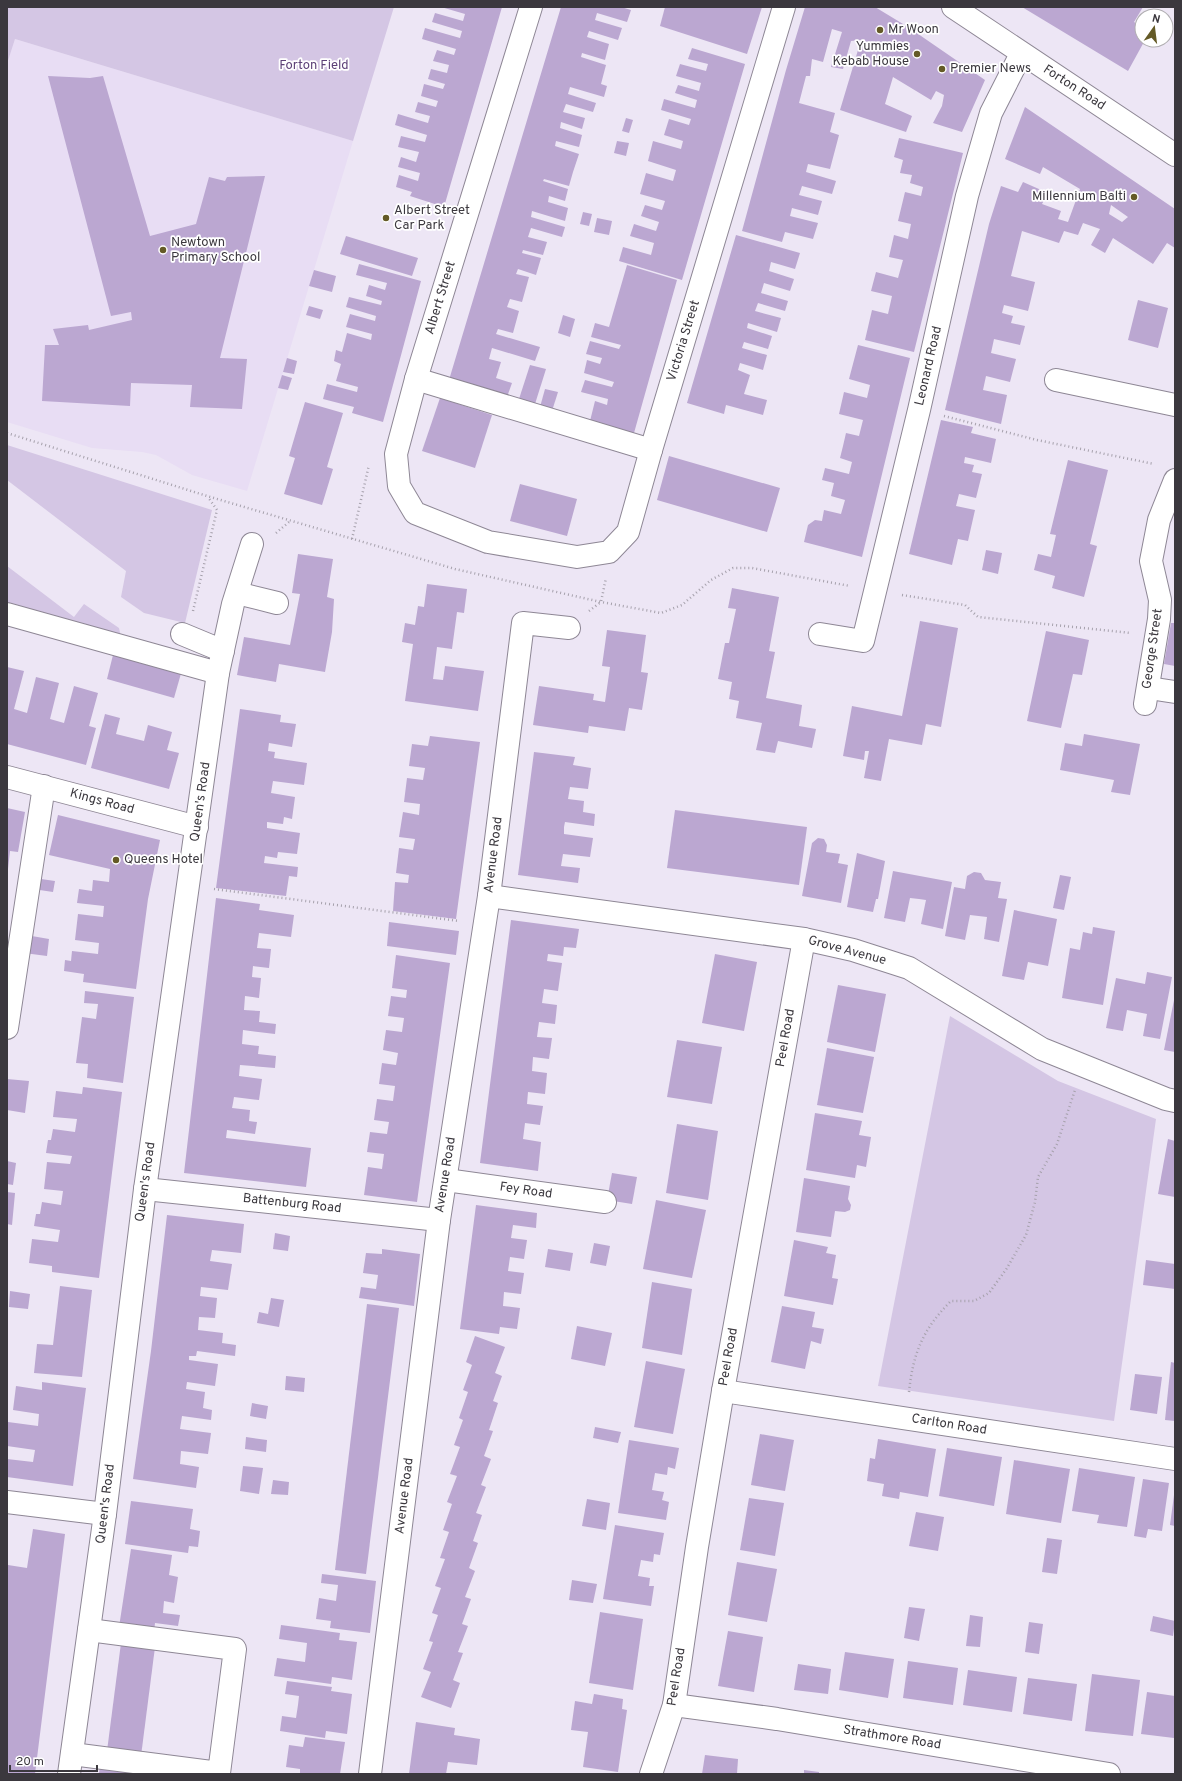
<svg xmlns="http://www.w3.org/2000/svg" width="1182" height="1781" font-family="Overpass,sans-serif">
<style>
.built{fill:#e8ddf4}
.green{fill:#d4c6e4}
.building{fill:#bba7d1;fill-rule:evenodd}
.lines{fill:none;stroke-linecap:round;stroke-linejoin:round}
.minor-casing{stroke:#8e8795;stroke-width:24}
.major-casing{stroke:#8e8795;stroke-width:24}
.path{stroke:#a6a1ac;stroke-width:2.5;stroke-dasharray:1 3;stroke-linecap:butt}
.minor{stroke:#fff;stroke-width:22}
.major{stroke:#fff;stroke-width:22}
.poi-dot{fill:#645a26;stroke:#fff;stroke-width:1.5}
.labels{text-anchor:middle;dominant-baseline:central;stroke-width:3.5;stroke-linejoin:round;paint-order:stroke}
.poi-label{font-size:13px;fill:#3b383e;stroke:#fff;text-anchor:start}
.park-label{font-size:13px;fill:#5c4077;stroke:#fff}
.street-label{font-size:13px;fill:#3b383e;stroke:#fff}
</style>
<rect width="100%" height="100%" fill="#ede6f5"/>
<polygon class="built" points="15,39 353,141 247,491 192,475 156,455 142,452 92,448 7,422 7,64"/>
<g class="green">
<polygon points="7,7 394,7 353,141 15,39 7,64"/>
<polygon points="7,445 212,510 185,623 144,613 121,597 126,571 7,480"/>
<polygon points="7,566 74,617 84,604 119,628 121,637 7,606"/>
<polygon points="950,1016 1058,1081 1156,1119 1114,1421 878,1386"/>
</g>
<g class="building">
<polygon points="441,7 502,7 444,207 410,196 412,192 396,187 399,175 418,181 420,173 398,167 401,157 416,162 419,152 398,147 401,136 425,142 427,135 395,125 398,114 428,123 430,116 415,112 418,102 436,107 438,101 421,96 424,84 443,89 445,84 428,79 431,69 447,73 449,65 433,61 437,50 454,55 456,49 422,39 425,28 460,38 462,31 432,22 435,13 463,21 465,14"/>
<polygon points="561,7 621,7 631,10 627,22 597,13 595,20 622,28 618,40 589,31 587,37 609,44 605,60 582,53 581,57 606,65 601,84 607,86 604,97 570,87 568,94 596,103 593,112 566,104 563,112 585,118 582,129 561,122 560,128 582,135 579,147 556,141 555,146 579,154 573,172 569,186 544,179 543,181 568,189 565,201 549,196 548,202 568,208 565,221 532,211 531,217 565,227 562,237 531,228 528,237 547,242 543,255 523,250 522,253 541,258 536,275 518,269 516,274 529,277 522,302 510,299 507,307 519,311 513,333 498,329 496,334 540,347 535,361 492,348 489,359 501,362 496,378 512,383 507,397 449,380"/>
<polygon points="665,7 762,7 747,54 660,26"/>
<polygon points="805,7 875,7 908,27 985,80 962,132 933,123 942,106 944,95 936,91 931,100 893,77 885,104 912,116 906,132 840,110 861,40 851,41 843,69 831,67 842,32 832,29 823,62 812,59 810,76 806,76 799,103 835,113 830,132 839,135 830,169 808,164 806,172 836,181 832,194 802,186 799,195 822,201 818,215 792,208 790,216 818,223 813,239 785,232 782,242 742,231 786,70"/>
<polygon points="1022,7 1143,7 1134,22 1142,27 1142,40 1145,40 1128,71"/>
<polygon points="692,48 745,64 682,280 619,261 623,247 651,255 654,243 630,236 634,224 656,231 659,222 641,216 645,205 662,210 665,201 640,194 646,173 673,181 676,170 648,161 653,141 681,149 683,141 664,135 669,119 689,125 691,119 661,110 664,99 695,108 697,100 675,93 678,85 699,91 701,83 676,76 680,64 706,71 708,64 688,59"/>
<polygon points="48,76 90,78 103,76 150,236 196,224 209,177 225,181 227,177 265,176 220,358 247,359 242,409 190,407 192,385 131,383 130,406 42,401 45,345 59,345 53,329 88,325 89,330 132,320 131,312 111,316"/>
<path d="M1025,107L1175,209V248L1167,243L1153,264L1113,238L1105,253L1091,245L1100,229L1083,223L1078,235L1064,231L1059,243L1022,231L1011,276L1035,282L1031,299L1028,311L1004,305L1002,313L1013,316L1011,323L1025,326L1020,345L994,339L991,353L1016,359L1010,382L986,376L983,390L1007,395L1001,424L945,410L989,224L1001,186L1018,192L1023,182L1048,193L1042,204L1061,211L1058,219L1068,222L1080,189L1043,167L1040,174L1005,159ZM1111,205L1128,217L1122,222L1109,214Z"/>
<polygon points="626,118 633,120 629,133 622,131"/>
<polygon points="899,138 963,153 914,352 865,340 872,310 888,314 892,296 871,291 876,272 898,278 903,260 889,257 894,235 908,239 911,224 898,221 905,192 921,196 923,187 910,183 912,175 900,173 903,160 894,157"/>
<polygon points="617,141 629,143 626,156 614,153"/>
<polygon points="583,212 592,214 589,226 580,224"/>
<polygon points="597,218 612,221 609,235 594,232"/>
<polygon points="736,235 800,253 795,269 771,262 769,271 794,279 790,291 764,283 761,293 788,301 785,311 758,303 755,311 781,318 777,332 748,323 747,328 772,336 768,349 744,342 742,348 767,355 763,370 740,363 738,370 750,375 744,394 767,400 763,415 726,405 724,414 687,403"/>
<polygon points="346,236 418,258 412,276 340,254"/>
<polygon points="359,264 421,281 383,422 352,413 354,407 323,399 327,384 357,392 358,387 336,381 341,364 334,361 336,350 342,352 347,333 371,340 372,334 346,327 350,314 375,321 376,316 346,307 349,297 381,305 382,301 366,296 369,285 385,290 387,283 356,275"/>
<polygon points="627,265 677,280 634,433 590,421 595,401 607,405 608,399 581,392 585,380 612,387 614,382 584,373 587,360 600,364 602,358 586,354 590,341 619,349 621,345 591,337 595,323 609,327"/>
<polygon points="314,270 336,276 332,292 309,286"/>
<polygon points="1138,300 1168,308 1158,348 1128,340"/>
<polygon points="309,306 323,310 320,319 306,315"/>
<polygon points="563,315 575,319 570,337 558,333"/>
<polygon points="858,345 910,358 862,557 804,542 808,525 815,520 822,521 824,510 841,514 845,500 831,496 834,483 822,480 825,468 849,474 852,462 840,458 843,446 846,433 859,436 863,420 839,414 844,392 867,398 870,385 849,379"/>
<polygon points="287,358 297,361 294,374 283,372"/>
<polygon points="530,365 546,369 535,404 519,399"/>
<polygon points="282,375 292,378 288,390 278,388"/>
<polygon points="545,389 558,392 552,411 540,407"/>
<polygon points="440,398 492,415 475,468 422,451"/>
<polygon points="305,402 343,413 327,467 333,469 322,505 284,494 295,458 289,456"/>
<polygon points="941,420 973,427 971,433 996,439 991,463 965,457 964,463 974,465 972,472 982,474 976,498 959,494 956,506 975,510 968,541 958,539 952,565 909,554"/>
<polygon points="669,456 780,488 767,532 657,500"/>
<polygon points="1068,460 1108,470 1090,544 1097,546 1084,597 1052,588 1055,576 1034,570 1038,554 1051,557 1056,535 1050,534"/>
<polygon points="520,484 577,499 567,536 510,521"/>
<polygon points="986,550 1002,553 998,574 982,570"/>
<polygon points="298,554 333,559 327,597 334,599 332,632 325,672 279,664 276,682 237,675 244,637 290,645 300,594 292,593"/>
<polygon points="427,584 467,589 464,613 457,612 452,649 437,647 433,679 443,680 445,666 484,671 478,711 405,701 413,644 402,642 405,623 415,625 418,606 424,607"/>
<polygon points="732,588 779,597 769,651 775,652 766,698 802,705 799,726 816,729 812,748 778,741 775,753 756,750 762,723 736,718 739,701 729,699 732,682 718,679 725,643 729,643 736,609 728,608"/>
<polygon points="920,621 958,628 941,727 926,724 922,745 889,739 881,781 864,778 869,751 865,751 864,760 843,756 852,706 902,716"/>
<polygon points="1171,623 1175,623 1175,666 1164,664"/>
<polygon points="607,630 646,635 641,672 648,673 642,710 629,708 625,731 589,726 588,733 533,725 539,686 594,694 593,700 605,702 610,667 602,666"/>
<polygon points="1046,631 1089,640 1082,675 1073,674 1061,728 1027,721"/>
<polygon points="114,651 182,670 174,698 107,679"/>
<polygon points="7,667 24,671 14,709 27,713 36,677 59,683 50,719 64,723 74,686 98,693 89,726 96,728 86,765 7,744"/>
<polygon points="240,709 281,715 280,722 296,724 292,747 269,743 268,751 275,752 274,758 307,763 304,785 273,781 271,793 295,797 292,819 284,817 283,824 267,822 267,828 300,833 297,854 278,852 277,858 265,856 264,863 298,867 297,877 289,876 286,896 216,888"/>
<polygon points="105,714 120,718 116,734 144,741 148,725 172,732 167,750 179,753 169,789 91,768"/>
<polygon points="1084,734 1140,744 1130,795 1111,792 1114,780 1060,770 1065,743 1082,746"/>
<polygon points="430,736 480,742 456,919 393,911 395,882 408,883 409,875 396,873 399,848 413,850 415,839 399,837 403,812 419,815 420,804 404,802 407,778 423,780 425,768 409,766 412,744 428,746"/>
<polygon points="534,752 575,757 573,765 591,768 588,789 570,787 568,799 584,801 583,812 595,814 594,826 565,822 564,827 564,834 593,838 590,857 563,854 561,866 580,868 578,883 518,875"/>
<polygon points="7,808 25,812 18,852 10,851 8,869"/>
<polygon points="675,810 807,827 799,885 667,868"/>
<polygon points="58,815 160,840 148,899 136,989 83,982 84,974 64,971 65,960 71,961 72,951 98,954 99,943 75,940 78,914 103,917 104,906 77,903 79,889 92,891 93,880 109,882 110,869 49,855"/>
<polygon points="818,838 824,839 827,845 826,852 840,854 838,863 848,865 841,903 802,896 812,843"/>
<polygon points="857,853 885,861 878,899 876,899 873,912 847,907"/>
<polygon points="893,871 952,882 943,929 921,924 926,900 919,899 910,898 905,922 884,918"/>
<polygon points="974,872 981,873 985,880 1001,882 998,898 1007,899 999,942 984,939 987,917 970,915 965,940 945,936 954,887 965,889 967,876"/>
<polygon points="1060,875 1071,877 1064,910 1053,908"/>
<polygon points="34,878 55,881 53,892 33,889"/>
<polygon points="216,898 260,904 259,910 294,915 291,937 259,933 257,948 271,949 269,968 253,966 252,977 261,978 259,998 245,996 244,1010 260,1011 259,1022 276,1024 275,1034 243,1030 242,1044 259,1046 258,1054 276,1056 275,1068 240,1065 239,1076 262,1079 259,1100 234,1097 233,1103 232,1108 250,1110 249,1121 257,1122 255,1134 227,1130 226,1138 311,1148 306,1187 184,1173"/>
<polygon points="1014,910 1057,919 1048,966 1028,962 1024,980 1002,976"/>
<polygon points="511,920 579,929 576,948 564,947 563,956 548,954 547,961 562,963 558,991 544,989 542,1003 557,1005 556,1015 555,1024 539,1022 537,1037 552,1038 549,1059 533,1057 532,1071 547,1073 545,1094 528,1092 527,1104 543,1106 540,1125 525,1123 523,1139 541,1142 538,1171 480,1163"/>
<polygon points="389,922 459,931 456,955 387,946"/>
<polygon points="1093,927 1115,931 1103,1005 1062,998 1070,948 1080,950 1083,932 1092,934"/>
<polygon points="26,935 49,939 47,956 24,953"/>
<polygon points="715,954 757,962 744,1031 702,1023"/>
<polygon points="396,955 450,963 417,1202 364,1195 368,1167 382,1169 384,1154 367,1152 370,1132 387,1134 389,1122 374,1120 377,1099 393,1101 395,1086 379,1084 382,1063 396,1065 398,1053 383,1050 386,1030 402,1032 404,1018 388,1016 391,996 406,998 407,990 392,988"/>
<polygon points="1147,972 1172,977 1160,1039 1143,1036 1147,1014 1127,1010 1123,1031 1106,1028 1116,978 1145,984"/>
<polygon points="838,985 886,994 875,1052 827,1042"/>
<polygon points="85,991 134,997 123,1083 87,1078 88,1064 76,1063 82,1017 96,1019 98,1004 84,1003"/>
<polygon points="1174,1000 1175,1000 1175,1052 1164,1050"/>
<polygon points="677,1040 722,1047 712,1104 667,1097"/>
<polygon points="827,1048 874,1057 863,1113 817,1105"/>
<polygon points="7,1079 29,1081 25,1113 7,1110"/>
<polygon points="83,1087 122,1092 99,1278 52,1272 52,1266 29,1263 32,1239 58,1242 60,1230 34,1226 36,1214 40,1214 42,1202 61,1205 63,1191 44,1189 47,1162 70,1164 72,1156 46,1153 48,1140 51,1140 53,1129 75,1132 77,1119 53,1117 56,1091 82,1094"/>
<polygon points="815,1113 862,1121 859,1135 871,1137 866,1167 857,1165 855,1178 806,1170"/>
<polygon points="677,1124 718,1131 708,1200 666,1193"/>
<polygon points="1168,1139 1175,1141 1175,1197 1158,1194"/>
<polygon points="7,1161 16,1163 13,1185 7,1184"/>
<polygon points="612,1173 637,1177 632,1204 607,1200"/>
<polygon points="804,1178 850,1186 848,1199 851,1205 850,1210 845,1212 835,1211 831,1237 796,1232"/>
<polygon points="7,1192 15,1193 12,1225 7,1224"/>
<polygon points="656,1200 706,1210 692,1278 643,1269"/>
<polygon points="476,1205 537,1213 536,1228 513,1225 511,1238 527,1240 524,1259 510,1257 508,1271 524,1273 521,1294 504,1292 503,1306 520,1308 517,1329 500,1327 499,1334 460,1329"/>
<polygon points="167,1215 244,1224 241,1253 212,1250 210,1261 232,1264 228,1290 201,1287 200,1296 217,1298 215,1318 199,1317 198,1330 223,1333 222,1343 236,1345 235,1356 197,1351 196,1356 189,1356 189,1360 218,1364 215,1386 187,1382 186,1389 205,1392 203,1408 212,1410 211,1420 182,1416 180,1429 211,1433 208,1454 181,1451 180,1464 199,1467 196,1488 133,1479 151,1351"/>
<polygon points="275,1233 290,1236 288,1251 273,1249"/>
<polygon points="794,1240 828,1247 826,1253 836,1255 832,1278 838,1279 833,1305 784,1296"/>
<polygon points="594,1243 610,1246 606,1266 590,1263"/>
<polygon points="382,1249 420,1254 414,1306 359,1298 361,1287 376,1289 378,1275 363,1273 366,1253 382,1254"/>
<polygon points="548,1249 573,1253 570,1271 545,1267"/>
<polygon points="1146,1260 1175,1264 1175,1289 1143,1285"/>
<polygon points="652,1282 692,1289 682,1355 642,1348"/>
<polygon points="60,1286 92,1290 82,1377 34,1373 37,1344 53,1345"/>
<polygon points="10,1291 30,1294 28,1309 9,1307"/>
<polygon points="271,1298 284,1300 279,1327 257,1323 259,1312 268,1314"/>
<polygon points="367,1304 399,1308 366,1574 335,1570"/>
<polygon points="782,1306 815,1312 812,1327 824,1329 821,1344 811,1341 805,1369 771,1362"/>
<polygon points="577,1326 612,1333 605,1366 571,1359"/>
<polygon points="475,1336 505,1347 495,1373 502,1376 493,1401 498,1403 489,1430 493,1431 484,1456 491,1459 481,1485 486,1487 476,1513 482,1515 473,1541 478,1543 469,1568 475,1571 465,1597 471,1599 462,1624 468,1626 458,1652 463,1653 453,1680 460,1683 451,1708 421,1697 431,1672 423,1669 433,1642 429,1641 438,1615 432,1613 441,1588 435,1586 445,1559 440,1558 449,1532 443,1530 452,1504 447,1502 457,1476 450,1474 460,1447 454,1445 463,1420 459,1418 468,1392 463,1390 472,1365 466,1362"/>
<polygon points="646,1361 685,1369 673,1434 634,1427"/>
<polygon points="1171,1362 1175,1363 1175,1421 1165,1420"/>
<polygon points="1135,1374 1162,1377 1157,1414 1130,1410"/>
<polygon points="286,1376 305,1378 304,1392 285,1390"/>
<polygon points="42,1382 86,1388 73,1486 7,1477 7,1459 33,1462 35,1450 7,1446 8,1422 38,1426 39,1414 13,1410 16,1386 42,1390"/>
<polygon points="252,1403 268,1406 266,1419 250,1416"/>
<polygon points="595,1427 621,1432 618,1443 593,1438"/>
<polygon points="760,1434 794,1440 785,1491 751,1485"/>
<polygon points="246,1437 267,1440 266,1452 245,1449"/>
<polygon points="878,1439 936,1449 928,1497 900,1492 899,1499 882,1496 884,1484 867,1481 870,1458 875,1459"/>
<polygon points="629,1440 679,1448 675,1469 668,1467 667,1475 655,1473 652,1490 664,1492 662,1500 669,1502 666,1520 618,1513"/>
<polygon points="947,1448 1002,1457 994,1506 939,1496"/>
<polygon points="1014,1460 1070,1469 1061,1523 1006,1514"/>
<polygon points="243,1466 263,1468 259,1494 240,1491"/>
<polygon points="1079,1468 1135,1477 1127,1527 1097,1523 1099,1515 1072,1511"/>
<polygon points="1143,1479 1169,1483 1162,1531 1148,1529 1146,1538 1134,1536"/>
<polygon points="273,1480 289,1482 288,1495 271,1494"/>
<polygon points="1174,1495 1175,1495 1175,1526 1170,1525"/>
<polygon points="749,1498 784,1503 775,1556 740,1550"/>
<polygon points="587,1499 610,1503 606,1530 582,1526"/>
<polygon points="131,1501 193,1509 190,1529 200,1531 198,1547 189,1546 188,1553 125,1544"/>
<polygon points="916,1512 944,1517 938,1551 909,1546"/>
<polygon points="615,1525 664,1533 660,1555 654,1554 653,1562 641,1560 638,1576 650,1578 649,1586 654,1586 651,1606 603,1599"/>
<polygon points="33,1529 65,1534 35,1774 7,1774 7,1570 8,1565 27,1568"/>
<polygon points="1047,1538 1062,1540 1057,1574 1042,1572"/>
<polygon points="131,1549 172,1555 169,1575 178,1577 174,1603 164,1601 163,1613 180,1615 178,1626 155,1623 154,1632 119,1627"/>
<polygon points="737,1562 777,1569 767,1622 728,1615"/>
<polygon points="322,1574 376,1581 370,1633 330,1628 331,1621 316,1619 319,1598 336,1601 338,1585 321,1583"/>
<polygon points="572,1580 597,1584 593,1603 569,1600"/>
<polygon points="909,1607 925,1609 919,1641 904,1638"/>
<polygon points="600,1612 643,1619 633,1690 589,1683"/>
<polygon points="970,1615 983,1617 980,1647 966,1646"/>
<polygon points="1153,1616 1175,1621 1173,1636 1150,1631"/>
<polygon points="1029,1622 1043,1624 1039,1654 1025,1652"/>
<polygon points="281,1625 340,1633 339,1640 357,1642 352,1680 332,1677 331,1684 274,1676 277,1658 305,1662 307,1643 279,1639"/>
<polygon points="728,1631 763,1637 754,1692 718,1686"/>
<polygon points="121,1643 155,1647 141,1756 107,1751"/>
<polygon points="845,1652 894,1659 888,1698 839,1690"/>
<polygon points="908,1661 958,1668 953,1705 903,1698"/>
<polygon points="798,1664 831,1669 828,1694 794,1690"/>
<polygon points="968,1670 1017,1677 1012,1712 963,1705"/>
<polygon points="1092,1674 1140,1680 1133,1736 1085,1731"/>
<polygon points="1028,1678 1077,1684 1072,1721 1023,1714"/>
<polygon points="287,1681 332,1687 331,1691 352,1694 347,1734 326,1731 325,1738 280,1731 282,1716 296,1718 298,1705 299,1696 285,1694"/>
<polygon points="1147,1692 1175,1696 1174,1738 1141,1734"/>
<polygon points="594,1694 623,1699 622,1709 627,1710 618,1772 583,1767 588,1732 571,1730 575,1701 592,1704"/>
<polygon points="416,1722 455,1728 454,1735 480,1739 477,1765 448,1762 446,1774 409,1774"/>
<polygon points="305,1737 345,1742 340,1774 300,1774 300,1769 286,1767 289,1745 303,1747"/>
<polygon points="705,1755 738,1759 737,1774 702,1774"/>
<polygon points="100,1765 155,1774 99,1774"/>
<polygon points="804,1770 819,1772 819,1774 804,1774"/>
</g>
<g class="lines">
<g class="minor-casing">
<g id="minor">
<polyline points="531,7 416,379 396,454 399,486 415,513 488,542 577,557 609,552 628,532 651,450 784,7"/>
<polyline points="416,379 651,450"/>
<polyline points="1056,380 1175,405"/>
<polyline points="237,593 277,603"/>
<polyline points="7,614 218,673"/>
<polyline points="182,634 223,651"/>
<polyline points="820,634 863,641 919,410 967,196 991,113 1021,54"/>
<polyline points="1149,688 1175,692"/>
<polyline points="1145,704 1159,619 1160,600 1151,561 1159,520 1175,480"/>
<polyline points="7,777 197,827"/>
<polyline points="489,896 804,939 853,950 909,968 1042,1049 1166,1099 1175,1101"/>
<polyline points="7,1028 44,786"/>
<polyline points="446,1180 605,1202"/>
<polyline points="145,1189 439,1220"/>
<polyline points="723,1391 1175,1459"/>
<polyline points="7,1502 105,1514"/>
<polyline points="674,1705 777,1719 1109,1774"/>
<polyline points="72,1754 219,1773 235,1649 89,1630"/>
<polyline points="69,1774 105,1514 145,1189 218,673 233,604 252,544"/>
<polyline points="370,1774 439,1220 489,896 523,623 569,628"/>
<polyline points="651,1774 674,1705 697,1547 723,1391 804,939"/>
</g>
</g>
<g class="major-casing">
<polyline id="major" points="953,7 1175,155"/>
</g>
<g class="path">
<polyline points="944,416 1037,440 1154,464"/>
<polyline points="7,433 207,496 455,569 601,602 661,613 682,605 711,580 733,568 752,568 850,586"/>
<polyline points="276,533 289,522"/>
<polyline points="352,539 369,465"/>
<polyline points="902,595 965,605 978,617 1131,633"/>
<polyline points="193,611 217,510 208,497"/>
<polyline points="589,611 601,602 606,578"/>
<polyline points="214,889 459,921"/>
<path d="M909,1392C913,1353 923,1329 951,1301H974L989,1293L1007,1268L1026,1235L1035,1202L1038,1177L1057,1144L1075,1090"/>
</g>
<use href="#minor" class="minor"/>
<use href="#major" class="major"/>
</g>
<g class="poi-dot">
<circle cx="880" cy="30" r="4"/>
<circle cx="917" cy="54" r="4"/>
<circle cx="942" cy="69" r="4"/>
<circle cx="1134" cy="197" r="4"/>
<circle cx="386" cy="218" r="4"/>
<circle cx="163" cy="250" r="4"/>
<circle cx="116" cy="860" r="4"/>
</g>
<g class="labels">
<g class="poi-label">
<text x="888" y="30">Mr Woon</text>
<text x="909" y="47" text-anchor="end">Yummies<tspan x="909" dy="15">Kebab House</tspan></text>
<text x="950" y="69">Premier News</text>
<text x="1126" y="197" text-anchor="end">Millennium Balti</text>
<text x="394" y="211">Albert Street<tspan x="394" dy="15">Car Park</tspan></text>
<text x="171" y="243">Newtown<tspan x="171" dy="15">Primary School</tspan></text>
<text x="124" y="860">Queens Hotel</text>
</g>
<g class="park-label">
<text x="314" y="66">Forton Field</text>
</g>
<g class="street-label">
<text transform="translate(1074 88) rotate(33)">Forton Road</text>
<text transform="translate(441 298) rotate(-73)">Albert Street</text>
<text transform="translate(684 341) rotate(-73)">Victoria Street</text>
<text transform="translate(929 366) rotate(-77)">Leonard Road</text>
<text transform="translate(1153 649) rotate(-82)">George Street</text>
<text transform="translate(102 802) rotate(15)">Kings Road</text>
<text transform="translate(201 802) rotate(-82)">Queen's Road</text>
<text transform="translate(494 855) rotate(-83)">Avenue Road</text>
<text transform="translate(847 951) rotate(15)">Grove Avenue</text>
<text transform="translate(786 1038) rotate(-80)">Peel Road</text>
<text transform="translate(446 1175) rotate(-81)">Avenue Road</text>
<text transform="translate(146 1182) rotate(-82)">Queen's Road</text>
<text transform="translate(526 1191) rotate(8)">Fey Road</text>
<text transform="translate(292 1204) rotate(6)">Battenburg Road</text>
<text transform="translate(729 1357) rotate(-80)">Peel Road</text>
<text transform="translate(949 1425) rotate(9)">Carlton Road</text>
<text transform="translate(405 1496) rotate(-83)">Avenue Road</text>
<text transform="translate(106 1504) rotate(-83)">Queen's Road</text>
<text transform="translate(677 1677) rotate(-81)">Peel Road</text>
<text transform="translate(892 1738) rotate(9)">Strathmore Road</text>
</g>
</g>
<rect width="1182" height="1781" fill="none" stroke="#3b383e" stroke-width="16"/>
<g transform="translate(1154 28) rotate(14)"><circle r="19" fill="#ffffff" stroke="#b1afb2"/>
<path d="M0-3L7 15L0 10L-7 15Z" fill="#645a26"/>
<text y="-6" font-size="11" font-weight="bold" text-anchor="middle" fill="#3b383e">N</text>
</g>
<path d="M10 1765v6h87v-6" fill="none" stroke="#3b383e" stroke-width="2"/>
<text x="16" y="1765" font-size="12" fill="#3b383e" stroke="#ffffff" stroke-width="3" paint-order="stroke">20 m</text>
</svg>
